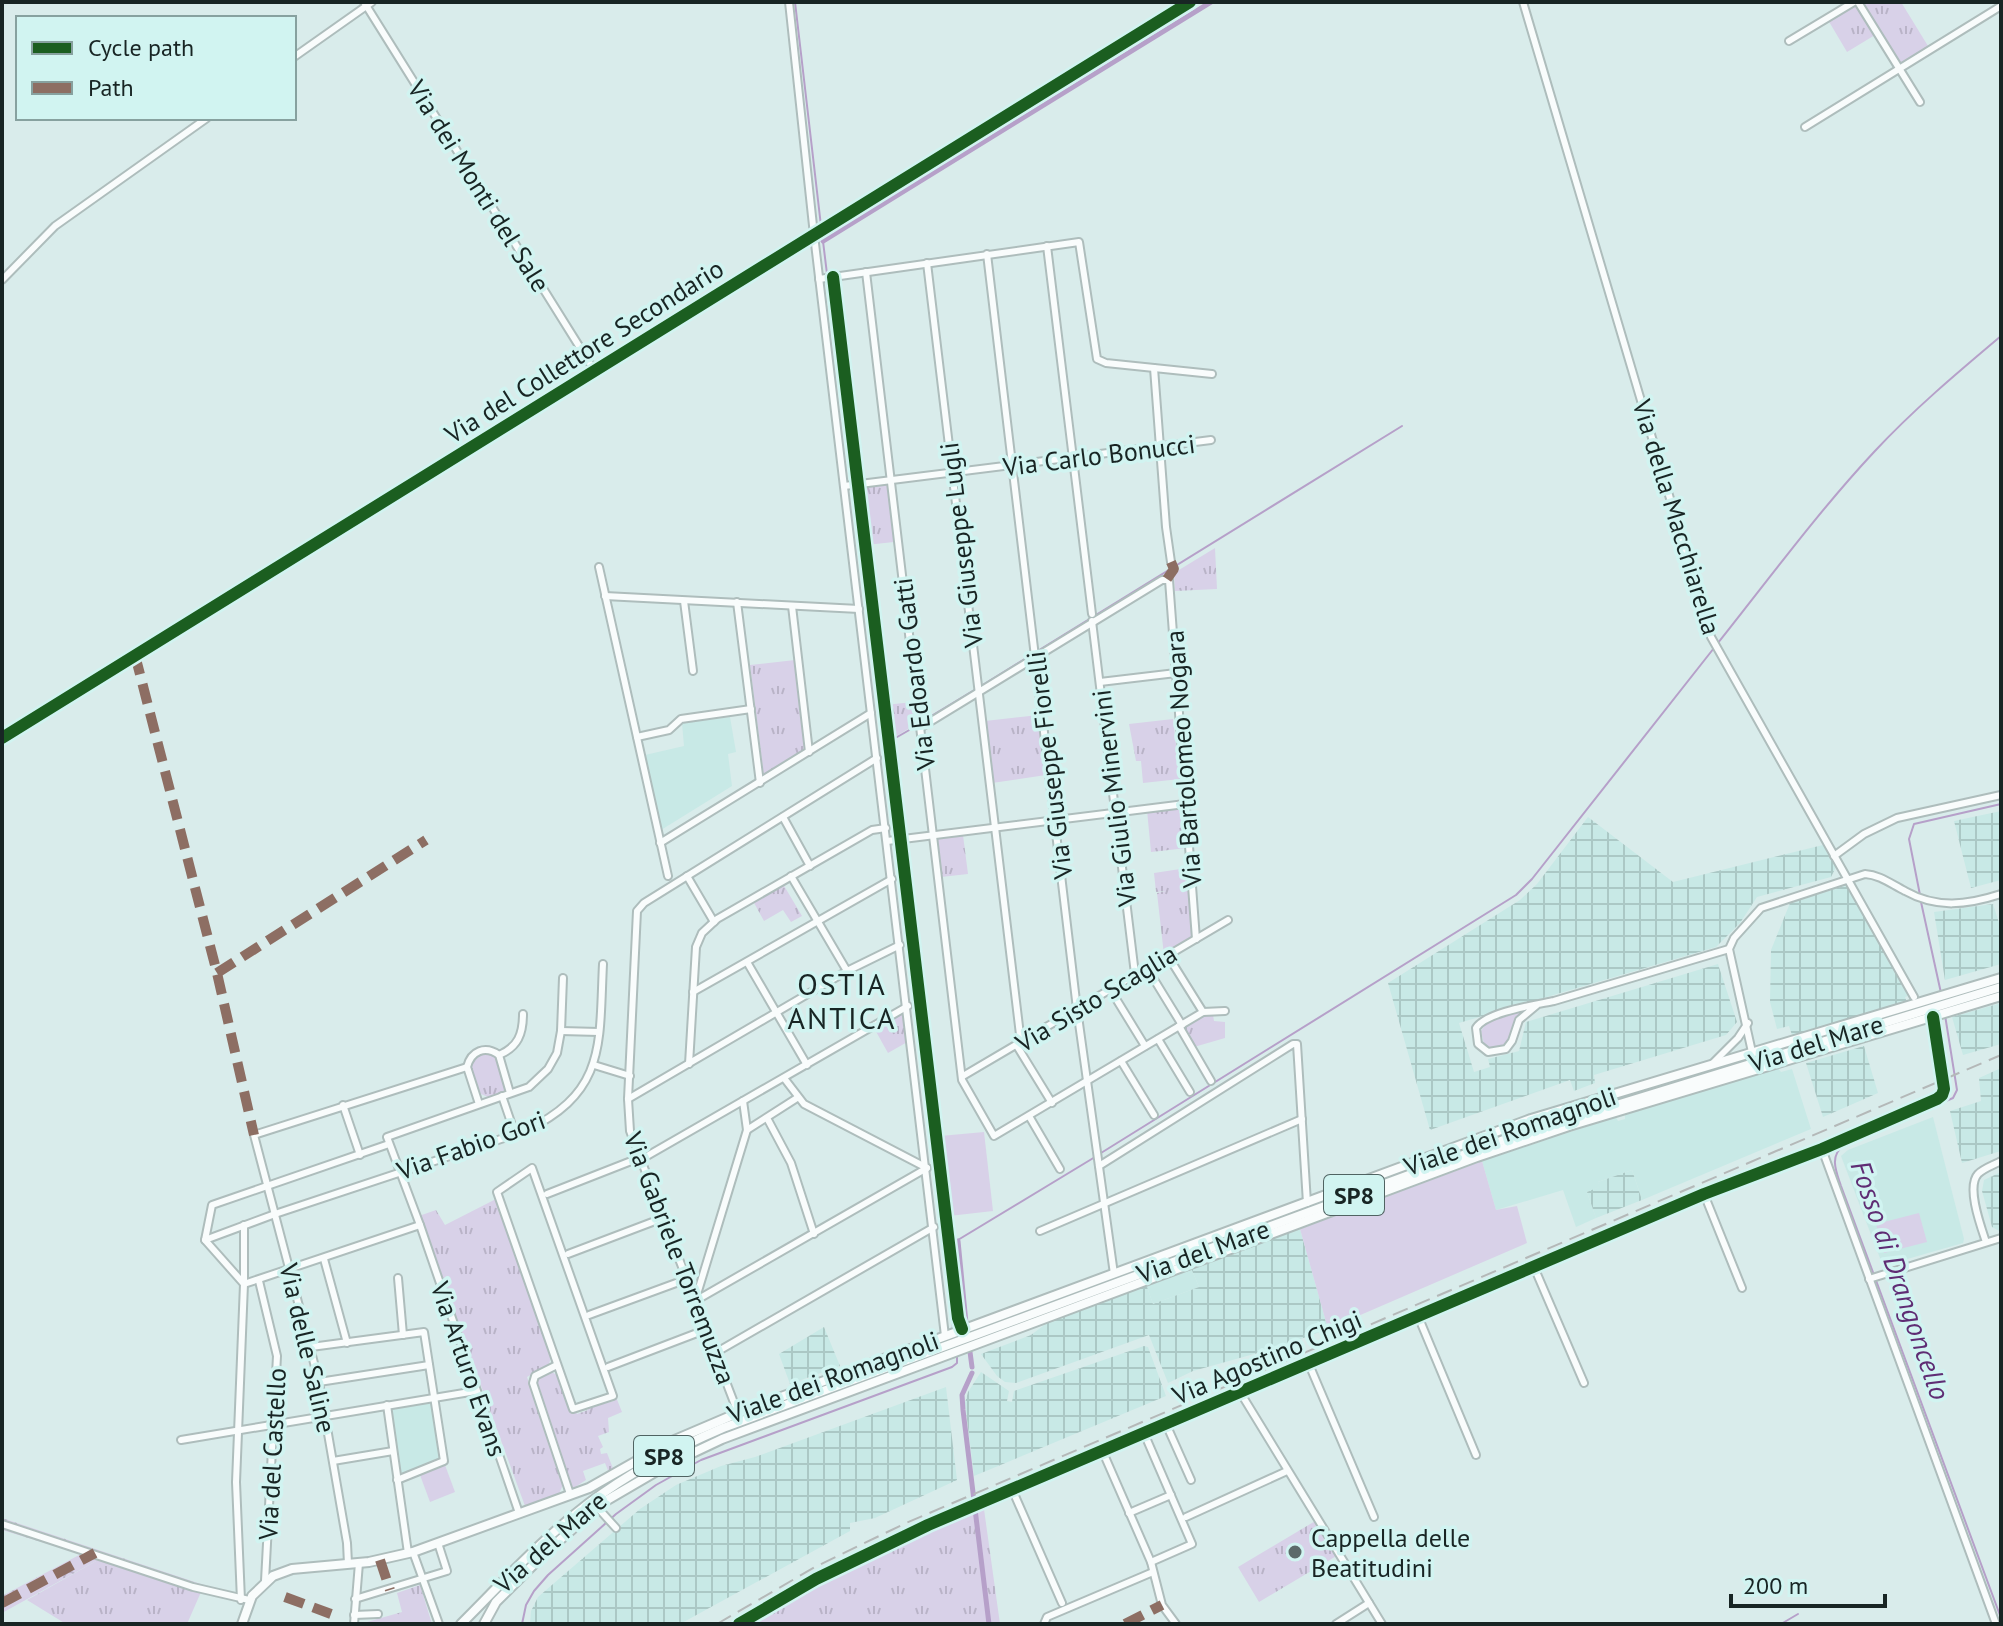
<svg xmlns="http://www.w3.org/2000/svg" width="2003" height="1626" font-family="'PT Sans',sans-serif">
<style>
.built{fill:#c8e9e6}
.industrial{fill:url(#industrial-grid)}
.grass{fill:url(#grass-tufts)}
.forest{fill:url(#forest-crowns)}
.pitch{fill:#d8d1e8}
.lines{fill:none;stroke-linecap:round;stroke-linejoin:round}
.stream{stroke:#b6a0c9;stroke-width:2}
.canal{stroke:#b6a0c9;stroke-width:5}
.minor-casing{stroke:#aebdbc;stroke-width:10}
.major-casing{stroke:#aebdbc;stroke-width:12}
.minor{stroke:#f9fcfc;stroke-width:6}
.major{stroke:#f9fcfc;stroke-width:8}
.rail{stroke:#b4b8b8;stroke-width:2;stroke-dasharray:16 8;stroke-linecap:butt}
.quiet{stroke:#8d6e63;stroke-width:10;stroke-dasharray:20 10;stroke-linecap:butt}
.cycleway-casing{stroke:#d1f4f1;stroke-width:17}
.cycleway{stroke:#1b5e20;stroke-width:12}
.poi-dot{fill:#5c6b6a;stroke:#d1f4f1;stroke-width:3}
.labels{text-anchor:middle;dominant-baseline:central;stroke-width:7;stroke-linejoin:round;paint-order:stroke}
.shield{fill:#d1f4f1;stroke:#506362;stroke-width:2}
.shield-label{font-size:24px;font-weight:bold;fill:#182524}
.street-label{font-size:26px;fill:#182524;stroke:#d1f4f1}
.poi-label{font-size:26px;fill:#182524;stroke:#d1f4f1;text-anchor:start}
.water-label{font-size:28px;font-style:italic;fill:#5f2d74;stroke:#d1f4f1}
.quarter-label{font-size:30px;letter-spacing:2px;fill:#182524;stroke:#d1f4f1}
</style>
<defs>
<pattern id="industrial-grid" width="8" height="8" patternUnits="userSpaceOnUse" patternTransform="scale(2)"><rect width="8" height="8" fill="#c8e9e6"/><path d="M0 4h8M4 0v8" fill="none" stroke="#abc8c5"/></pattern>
<pattern id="grass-tufts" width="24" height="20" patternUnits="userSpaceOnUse" patternTransform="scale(2)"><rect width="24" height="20" fill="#d8d1e8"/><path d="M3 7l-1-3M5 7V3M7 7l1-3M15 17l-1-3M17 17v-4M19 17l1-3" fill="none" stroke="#b9b3c7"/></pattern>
<pattern id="forest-crowns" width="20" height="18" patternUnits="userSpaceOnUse" patternTransform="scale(2)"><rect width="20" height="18" fill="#d8d1e8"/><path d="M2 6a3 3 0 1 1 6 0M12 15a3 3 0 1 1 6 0" fill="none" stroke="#b9b3c7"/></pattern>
</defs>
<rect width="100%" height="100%" fill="#d9eceb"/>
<g class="built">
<polygon points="730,717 736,752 728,754 732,786 661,830 645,755 684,746 682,723"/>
<polygon points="1777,1067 1781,1072 1792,1069 1811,1129 1642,1200 1632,1170 1598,1182 1600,1187 1587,1192 1596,1218 1576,1227 1563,1190 1496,1210 1482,1161 1616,1117 1618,1121 1625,1119 1625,1115"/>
<polygon points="1933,1117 1964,1239 1963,1243 1883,1266 1841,1156 1848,1150"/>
<polygon points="1191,1268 1199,1287 1153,1304 1146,1284"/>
<polygon points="432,1401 441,1458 399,1475 391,1408"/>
</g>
<g class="industrial">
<polygon points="2001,811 2001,880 1971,888 1954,821"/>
<polygon points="1588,817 1673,882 1823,845 1836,867 1831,877 1757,897 1740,923 1716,947 1459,1023 1474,1072 1490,1067 1488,1059 1519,1051 1526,1022 1718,964 1737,1022 1726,1035 1594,1075 1595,1083 1574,1091 1570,1080 1430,1130 1388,983 1520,900 1537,884"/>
<polygon points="1847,885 1908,996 1905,997 1907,1002 1792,1035 1789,1026 1777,1029 1770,1002 1771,950 1790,903"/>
<polygon points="1993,904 2001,929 2001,964 1945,980 1934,912"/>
<polygon points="2001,1003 2001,1044 1963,1055 1952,1017"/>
<polygon points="1864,1046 1878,1093 1823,1117 1806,1063"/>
<polygon points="2001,1068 2001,1151 1962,1163 1950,1111 1981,1101 1979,1078"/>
<polygon points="1632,1170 1642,1200 1596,1218 1587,1192 1599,1187 1598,1182"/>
<polygon points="2001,1172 2001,1232 1992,1227 1982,1191 1984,1180"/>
<polygon points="1300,1229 1328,1329 1276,1348 1193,1371 1168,1383 1149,1335 1016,1383 1005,1382 997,1376 981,1354 1031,1335 1051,1320 1146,1284 1153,1304 1199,1287 1191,1268"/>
<polygon points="824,1327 840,1366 790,1384 779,1354"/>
<polygon points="1144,1346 1148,1347 1166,1396 974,1476 965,1403 968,1392 981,1372 1009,1391 1007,1401 1012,1402 1014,1391"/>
<polygon points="946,1387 957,1480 875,1518 850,1523 850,1531 680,1624 530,1624 531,1611 538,1597 640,1509 676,1485 721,1466 755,1457"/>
</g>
<g class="grass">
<polygon points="1862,2 1901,2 1928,46 1899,65"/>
<polygon points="1856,4 1875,35 1847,52 1828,20"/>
<polygon points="888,484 894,542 866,545 860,486"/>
<polygon points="1215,548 1217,589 1175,591 1174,573"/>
<polygon points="795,660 805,750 764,777 750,665"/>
<polygon points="913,702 916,724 890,740 885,705"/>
<polygon points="1039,715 1046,775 992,783 985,721"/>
<polygon points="1173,719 1180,779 1143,783 1141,761 1136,761 1129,724"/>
<polygon points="1182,807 1187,848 1151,852 1147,810"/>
<polygon points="963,835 968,874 941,877 936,838"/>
<polygon points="1187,868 1192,938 1164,955 1157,893 1166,891 1156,892 1154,873"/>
<polygon points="783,884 802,916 791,922 783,910 764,921 753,901"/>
<path d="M1525,1011C1511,1024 1514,1044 1494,1049L1484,1044L1481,1031L1488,1021Z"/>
<polygon points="901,1013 905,1015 909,1041 888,1053 874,1028"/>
<polygon points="1213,1015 1214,1021 1225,1022 1225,1038 1194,1047 1184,1027 1203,1016"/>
<path d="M481,1051C502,1055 502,1072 508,1090L488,1097L481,1094L470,1067L471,1058Z"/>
<polygon points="496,1199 551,1357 549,1364 527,1377 564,1482 559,1494 525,1506 419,1216 436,1210 445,1225"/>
<polygon points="552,1372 558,1376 571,1411 576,1411 577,1414 588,1410 587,1407 602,1401 603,1404 614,1401 616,1397 622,1412 608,1418 609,1432 598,1436 603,1447 600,1449 601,1454 607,1453 614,1471 609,1473 605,1463 583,1471 586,1480 572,1489 537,1381 538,1377"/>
<polygon points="983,1502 1000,1624 739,1624 816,1579"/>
<polygon points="1317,1520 1338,1555 1259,1602 1238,1567"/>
<polygon points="98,1560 201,1592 187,1624 66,1624 27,1600"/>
<polygon points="420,1585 432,1624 360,1624 402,1612 397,1593"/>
</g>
<polygon class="forest" points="2,1518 204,1585 201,1592 98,1560 2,1613 2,1596 81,1554 2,1530"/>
<g class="pitch">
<polygon points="984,1132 993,1211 949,1216 940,1136"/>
<polygon points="1482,1161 1496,1210 1517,1206 1527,1243 1328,1329 1300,1229"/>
<polygon points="1919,1213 1927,1242 1884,1253 1876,1224"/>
<polygon points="445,1465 455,1492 430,1502 420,1475"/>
</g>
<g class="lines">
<g class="stream">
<polyline points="795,2 821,226"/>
<polyline points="822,233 827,274"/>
<polyline points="828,280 953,1328"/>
<path d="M1718,643C1769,579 1818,512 1874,452C1913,410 1957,373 2001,336"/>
<polyline points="981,686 1402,426"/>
<polyline points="923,721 976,689"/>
<polyline points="885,744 918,725"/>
<polyline points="1920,895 1909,839 1914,824 2001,804"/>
<polyline points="1921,902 1941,993"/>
<path d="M1945,1015L1957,1090L1953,1098L1844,1145C1829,1156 1836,1171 1841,1186L2001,1618"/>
<polyline points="1101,1153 1516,895 1532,879 1714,648"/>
<polyline points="943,1249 1095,1157"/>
<polyline points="522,1624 526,1605 534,1591 548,1575 616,1514 656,1485 701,1460 952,1367 957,1363 957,1356"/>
<polyline points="1781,1624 1798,1614"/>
</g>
<g class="canal">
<polyline points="823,241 1211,2"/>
<polyline points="958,1241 966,1323"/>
<polyline points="970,1352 972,1367"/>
<polyline points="972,1373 962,1395 963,1410 989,1624"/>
</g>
<g class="minor-casing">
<g id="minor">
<polyline points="364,2 594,370"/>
<polyline points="789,2 814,235 945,1336"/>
<polyline points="1523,2 1711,637 1914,997"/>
<polyline points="1858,2 1920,102"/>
<polyline points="1789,41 1854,2"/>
<polyline points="294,57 372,2"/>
<polyline points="1805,127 2001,6"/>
<polyline points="1047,246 1092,614"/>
<polyline points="987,254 1077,1009 1114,1274"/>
<polyline points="927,263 1021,1043"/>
<polyline points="866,272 962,1080 994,1136 1203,1012 1225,1011"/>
<polyline points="819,279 1079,242 1097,359 1106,363 1212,374"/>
<polyline points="2,280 55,226 207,118"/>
<polyline points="1154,368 1166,527 1171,562"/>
<polyline points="844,486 1211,440"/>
<polyline points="599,567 668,876"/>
<polyline points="605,596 859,609"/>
<polyline points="684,601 693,671"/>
<polyline points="737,602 760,783"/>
<polyline points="792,606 809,752"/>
<polyline points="1092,621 1135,974"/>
<polyline points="1100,682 1176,673"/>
<polyline points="920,728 1162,580 1169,580 1196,939"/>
<polyline points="637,737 669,730 681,719 751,709"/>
<polyline points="2,738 1190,2"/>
<polyline points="783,817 810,866"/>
<polyline points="887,841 1185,804"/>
<polyline points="660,843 871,713"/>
<polyline points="1834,856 1864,834 1897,818 2001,795"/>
<polyline points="687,876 714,922"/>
<polyline points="791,876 847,971"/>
<polyline points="1168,956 1203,1012"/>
<polyline points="747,962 807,1065"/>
<polyline points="1147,968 1182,1025"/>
<polyline points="1110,989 1145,1046"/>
<polyline points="693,992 892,879"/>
<path d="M1537,1005L1519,1020L1512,1041L1506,1049L1488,1052L1478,1044L1476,1028C1486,1012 1535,1005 1554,1001L1729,949"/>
<polyline points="1179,1026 1211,1081"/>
<polyline points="561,1031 599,1032"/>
<polyline points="1158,1039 1190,1092"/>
<polyline points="1017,1046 1052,1103"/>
<path d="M1752,1052L1729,949L1734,938L1761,908L1865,874C1880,875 1891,884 1905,891C1937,909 1967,905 2001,894"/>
<path d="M499,1055C518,1047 523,1034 523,1014"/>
<polyline points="1121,1061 1154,1115"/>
<polyline points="1714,1062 1738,1038 1748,1023"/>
<polyline points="689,1064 696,947 702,933 717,919 872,830 886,828"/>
<polyline points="594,1065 630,1076"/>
<polyline points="963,1076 1228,920"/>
<polyline points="784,1078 804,1104 927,1168"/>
<polyline points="502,1096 515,1134"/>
<polyline points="628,1099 847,971 900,945"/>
<path d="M479,1104L467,1067C471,1051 485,1045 499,1055L510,1093"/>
<polyline points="343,1105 360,1155"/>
<polyline points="1029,1116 1060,1169"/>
<polyline points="767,1118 791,1163 814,1234"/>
<polyline points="747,1130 797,1098"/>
<polyline points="389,1144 212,1205 205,1240 244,1284 420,1225"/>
<polyline points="1822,1149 1996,1624"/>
<polyline points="640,1160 908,1006"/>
<polyline points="1099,1166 1293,1044 1297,1044 1307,1203"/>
<polygon points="532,1168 613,1396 573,1409 497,1192"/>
<polyline points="547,1194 639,1158"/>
<polyline points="1704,1194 1742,1288"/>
<polyline points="1040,1231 1302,1119"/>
<path d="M205,1240L275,1214L525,1131C607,1092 599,1044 603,964"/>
<path d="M1986,1242C1981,1227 1966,1187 1978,1174C1984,1168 1994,1165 2001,1161"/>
<polyline points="568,1254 663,1218"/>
<polyline points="324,1259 347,1343"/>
<polyline points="1534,1267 1584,1383"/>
<polyline points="398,1278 403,1335"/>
<polyline points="1869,1279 2001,1238"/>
<polyline points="259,1281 277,1356 265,1581"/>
<polyline points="695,1301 927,1168"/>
<polyline points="695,1301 747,1130 743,1101"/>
<polyline points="589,1315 687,1279"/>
<polyline points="1418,1316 1476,1455"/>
<polyline points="311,1347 424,1332 444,1461 397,1480"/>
<polyline points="715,1353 934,1227"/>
<polyline points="1308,1362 1374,1517"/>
<polyline points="557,1365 535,1376 533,1383 570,1494"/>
<polyline points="608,1367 705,1330"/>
<polyline points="319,1382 429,1365"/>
<polyline points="1240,1392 1382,1624"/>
<polyline points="387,1405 408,1553"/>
<polyline points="738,1413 630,1131 628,1099 637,911 644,903 877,758"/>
<polyline points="1166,1424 1191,1480"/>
<polyline points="1144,1433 1192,1544 1151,1562"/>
<polyline points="181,1440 476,1391"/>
<polyline points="1102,1450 1151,1562 1162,1605 1176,1624"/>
<polyline points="333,1461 393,1451"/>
<polyline points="1012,1489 1062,1603"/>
<polyline points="597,1507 616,1528"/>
<polyline points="519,1513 420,1225 387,1137 529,1087 548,1069 557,1053 561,1031 563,978"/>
<polyline points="1129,1513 1171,1495"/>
<polyline points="1186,1517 1287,1471"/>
<polyline points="2,1524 193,1587 249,1600"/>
<polyline points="413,1552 439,1624"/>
<polyline points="348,1564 347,1543 319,1382 254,1135 467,1067"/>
<polyline points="355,1599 447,1571 438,1543"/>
<polyline points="241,1600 236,1482 244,1284 244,1225"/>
<polyline points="354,1615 378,1614"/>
<polyline points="354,1624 359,1563"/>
<polyline points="739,1624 816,1579 928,1525 1704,1194 1822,1149 1937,1099 1942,1095 1944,1089 1933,1017"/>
<polyline points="1044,1624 1047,1617 1153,1572"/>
<polyline points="1336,1624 1369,1603"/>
</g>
</g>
<g class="major-casing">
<g id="major">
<polyline points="242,1624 252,1596 273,1576 292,1569 369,1562 413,1552 589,1488 670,1442 738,1413 1531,1119 2001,978"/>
<path d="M461,1624C502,1583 541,1540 588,1504C629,1473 676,1448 723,1428L1509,1138L2001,987"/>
<polyline points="484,1624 496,1602 545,1553 602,1503 667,1465 722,1439 1477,1157 1569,1126 2001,996"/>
</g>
</g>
<use href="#minor" class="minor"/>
<use href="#major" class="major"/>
<polyline class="rail" points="717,1624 815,1567 906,1523 2001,1055"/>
<g class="quiet">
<polyline points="1167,579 1174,569 1171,562"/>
<polyline points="135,655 217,973 254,1135"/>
<polyline points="217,973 426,840"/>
<polyline points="380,1560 390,1590"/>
<polyline points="285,1597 331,1614"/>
<polyline points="2,1603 95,1553"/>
<polyline points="1125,1624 1162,1605"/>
</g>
<g class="cycleway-casing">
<g id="cycleway">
<polyline points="833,277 958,1318 962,1329"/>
<polyline points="2,738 1190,2"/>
<polyline points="739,1624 816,1579 928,1525 1704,1194 1822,1149 1937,1099 1942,1095 1944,1089 1933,1017"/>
</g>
</g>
<use href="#cycleway" class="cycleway"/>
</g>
<circle class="poi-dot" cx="1295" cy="1552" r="8"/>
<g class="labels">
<g class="shield">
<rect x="1324" y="1175" width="60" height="40" rx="6"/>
<rect x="634" y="1436" width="60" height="40" rx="6"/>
</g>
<g class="shield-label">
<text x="1354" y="1195">SP8</text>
<text x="664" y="1456">SP8</text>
</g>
<g class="street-label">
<text transform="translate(479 186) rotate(58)">Via dei Monti del Sale</text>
<text transform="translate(584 351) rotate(-32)">Via del Collettore Secondario</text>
<text transform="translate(1099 455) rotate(-7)">Via Carlo Bonucci</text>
<text transform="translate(1677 517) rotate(73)">Via della Macchiarella</text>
<text transform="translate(961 545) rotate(-97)">Via Giuseppe Lugli</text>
<text transform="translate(914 674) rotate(-97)">Via Edoardo Gatti</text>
<text transform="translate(1183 759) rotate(-94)">Via Bartolomeo Nogara</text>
<text transform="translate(1049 765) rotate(-97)">Via Giuseppe Fiorelli</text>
<text transform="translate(1114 798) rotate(-97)">Via Giulio Minervini</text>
<text transform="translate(1096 998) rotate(-31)">Via Sisto Scaglia</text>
<text transform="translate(1816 1043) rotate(-17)">Via del Mare</text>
<text transform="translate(1510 1131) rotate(-19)">Viale dei Romagnoli</text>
<text transform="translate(471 1145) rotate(-20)">Via Fabio Gori</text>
<text transform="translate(1203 1251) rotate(-20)">Via del Mare</text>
<text transform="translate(680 1258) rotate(69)">Via Gabriele Torremuzza</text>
<text transform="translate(308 1348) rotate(77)">Via delle Saline</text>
<text transform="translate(1267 1357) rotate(-23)">Via Agostino Chigi</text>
<text transform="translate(469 1369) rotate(71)">Via Arturo Evans</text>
<text transform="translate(833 1377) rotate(-20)">Viale dei Romagnoli</text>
<text transform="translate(272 1454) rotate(-87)">Via del Castello</text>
<text transform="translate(550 1542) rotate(-41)">Via del Mare</text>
</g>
<g class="poi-label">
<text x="1311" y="1537">Cappella delle<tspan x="1311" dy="30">Beatitudini</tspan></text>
</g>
<g class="water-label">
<text transform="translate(1901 1280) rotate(71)">Fosso di Drangoncello</text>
</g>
<g class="quarter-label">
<text x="842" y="983">OSTIA<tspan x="842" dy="34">ANTICA</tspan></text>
</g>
</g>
<rect width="2003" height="1626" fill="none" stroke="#182524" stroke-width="8"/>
<rect x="16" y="16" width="280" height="104" fill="#d1f4f1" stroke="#87a19f" stroke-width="2"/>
<rect x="32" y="42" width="40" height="12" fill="#1b5e20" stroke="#87a19f" stroke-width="2"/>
<text x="88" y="56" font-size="24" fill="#182524">Cycle path</text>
<rect x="32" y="82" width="40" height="12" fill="#8d6e63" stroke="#87a19f" stroke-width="2"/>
<text x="88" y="96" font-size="24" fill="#182524">Path</text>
<path d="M1731 1594v12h154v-12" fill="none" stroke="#182524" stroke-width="4"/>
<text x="1743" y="1594" font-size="24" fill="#182524" stroke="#d1f4f1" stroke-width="6" paint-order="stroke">200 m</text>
</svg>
